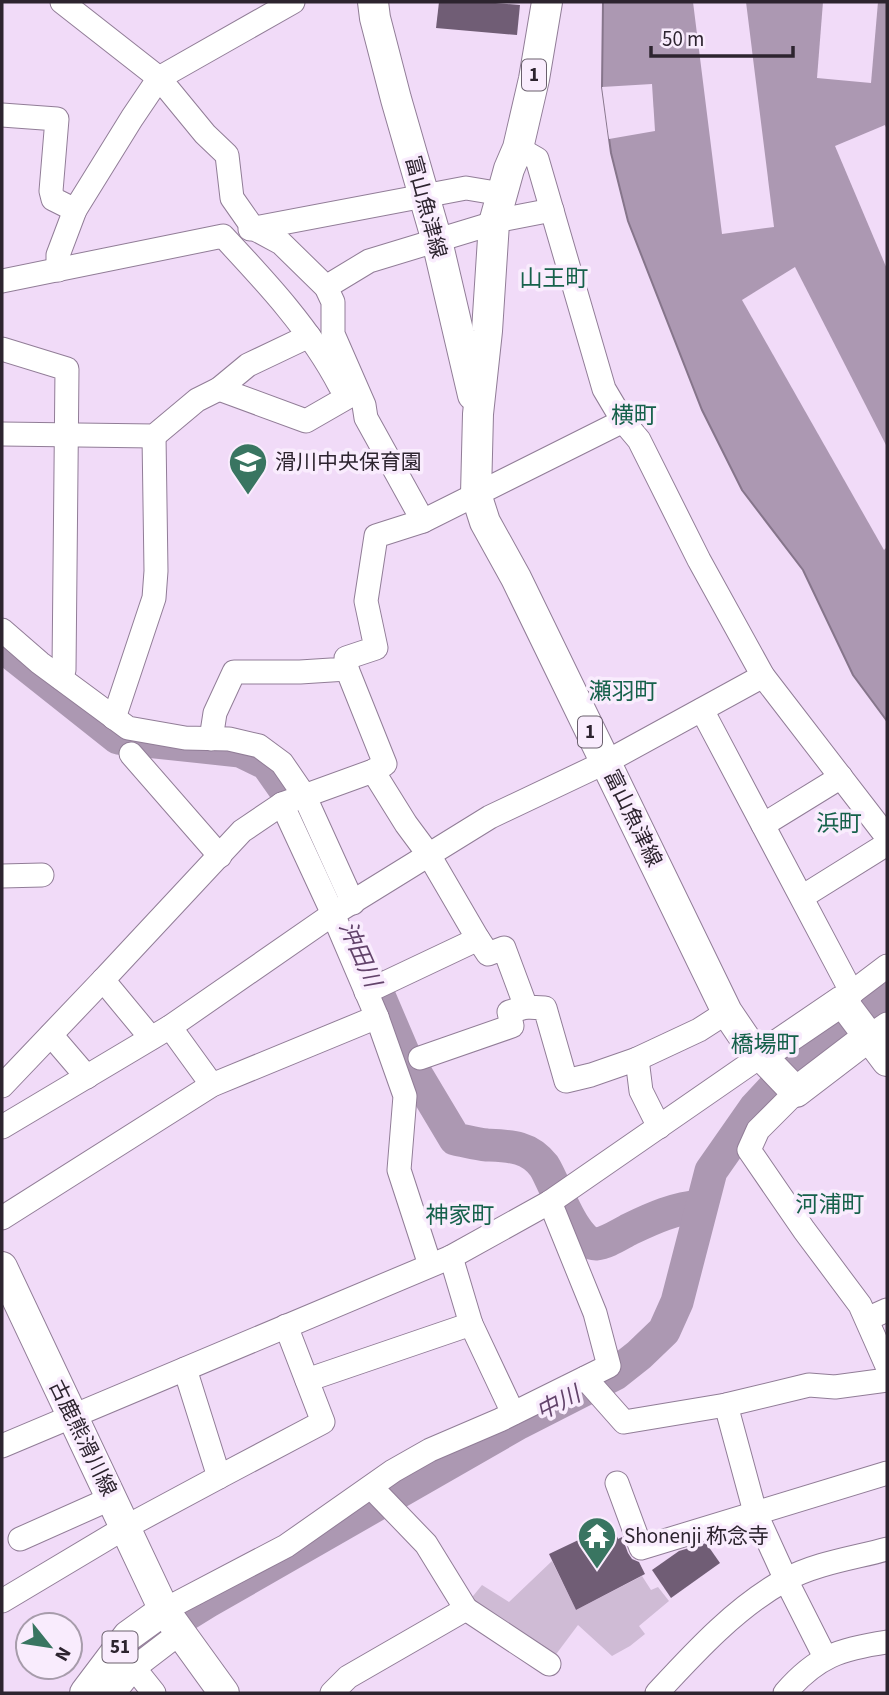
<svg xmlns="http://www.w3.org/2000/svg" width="889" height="1695" font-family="'Source Sans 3','Noto Sans JP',sans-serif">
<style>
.green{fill:#cfbbd5}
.water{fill:#ac98b2;stroke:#86758b;stroke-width:2}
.pier{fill:#f1dbf8}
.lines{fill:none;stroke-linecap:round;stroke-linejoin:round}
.river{stroke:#ac98b2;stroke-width:33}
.building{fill:#705d75}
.minor-casing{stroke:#917d97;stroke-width:25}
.major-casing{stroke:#917d97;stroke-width:32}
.minor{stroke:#fff;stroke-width:23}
.major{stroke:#fff;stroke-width:30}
.labels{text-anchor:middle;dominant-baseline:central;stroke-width:7;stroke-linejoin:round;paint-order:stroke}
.shield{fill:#f9ecfd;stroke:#6a606d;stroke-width:2}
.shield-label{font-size:19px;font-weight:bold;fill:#2d242f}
.street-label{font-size:21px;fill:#2d242f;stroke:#f9ecfd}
.poi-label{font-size:21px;fill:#2d242f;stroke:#f9ecfd;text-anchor:start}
.neighbourhood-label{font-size:23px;fill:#16614b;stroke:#f9ecfd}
.water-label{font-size:23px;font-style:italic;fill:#63446b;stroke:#f9ecfd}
</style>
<rect width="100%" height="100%" fill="#f1dbf8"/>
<polygon class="green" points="552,1561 576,1610 642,1576 651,1590 658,1587 669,1601 639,1626 645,1634 630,1646 612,1656 578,1625 551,1661 469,1601 482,1585 509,1602"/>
<polygon class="water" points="603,2 887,2 887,721 853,675 803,570 742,490 702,410 628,221 611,153 602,87"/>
<g class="pier">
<polygon points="693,2 746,2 774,227 722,234"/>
<polygon points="823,2 878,2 871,83 817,78"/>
<polygon points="652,84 655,131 609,139 602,87"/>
<polygon points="885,125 887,130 887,269 835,146"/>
<polygon points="795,267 887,447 887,547 884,550 742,300"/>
</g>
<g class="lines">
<g class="river">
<polyline points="2,646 118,738 240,751 267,764 295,804 306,829"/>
<path d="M374,984L403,1052L455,1139C466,1141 476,1144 487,1145C510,1146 529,1146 544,1166C555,1183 574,1244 596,1244C607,1243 620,1234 630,1229C653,1218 675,1208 701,1206"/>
<polyline points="107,1686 131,1655 165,1628 207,1602 519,1423 615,1374 639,1355 664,1331 677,1302 711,1171 755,1108 779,1082 887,999"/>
</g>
</g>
<g class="building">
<polygon points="439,2 484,2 520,5 517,35 436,28"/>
<polygon points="612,1524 618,1539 622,1537 628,1553 632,1559 639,1562 645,1574 576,1610 549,1554"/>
<polygon points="706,1543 720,1563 671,1598 652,1570 679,1551"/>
</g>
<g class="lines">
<g class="minor-casing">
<g id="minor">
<polyline points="62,2 159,78 205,134 227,155 232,198 253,228 281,243 326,287 333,302 333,334 364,405 366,418 423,521"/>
<polyline points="2,115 57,119 51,191 53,199 75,210"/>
<polyline points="518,148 537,159 604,389 623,421 639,440 699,560 763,676 887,837"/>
<polyline points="495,221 552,210"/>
<polyline points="250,229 466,188 502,194"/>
<polyline points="58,270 58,255 75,210 132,118 159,78 293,2"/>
<path d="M2,281L223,236C266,282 311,330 340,386"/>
<polyline points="326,287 369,261 494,223"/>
<polyline points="2,349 67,369 64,670 61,678"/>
<polyline points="219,389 306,421 346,398"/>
<polyline points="2,434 154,436 197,400 219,389 248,365 309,336"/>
<polyline points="2,630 40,663 128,728 185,738 229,739 259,746 282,763 304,795 353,903"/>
<polyline points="702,710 852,993"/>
<polyline points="114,718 154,598 156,571 154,436"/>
<polyline points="211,739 215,713 234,672 300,672 347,669 346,658 376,648 366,601 376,536 423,521 623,421"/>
<polyline points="131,754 220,856"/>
<polyline points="282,804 333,914 377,1017 405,1096 399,1170 430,1265"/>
<polyline points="763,825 841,777"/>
<polyline points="2,876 42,875"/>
<polyline points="802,897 887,844"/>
<polyline points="478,939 488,954 504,948 526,1007 545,1008 566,1081 591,1075 637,1059 641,1091 659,1127"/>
<polyline points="366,992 478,939 429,855 406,824 373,771"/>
<polyline points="842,1000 887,966"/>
<polyline points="170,1027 212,1085"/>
<polyline points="51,1035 87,1077"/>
<polyline points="868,1037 887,1024"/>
<polyline points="151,1038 103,980 242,831 282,804 373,771 385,764 347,669"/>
<polyline points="420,1058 512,1026 509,1012 526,1007"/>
<polyline points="637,1059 699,1030 727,1012"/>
<polyline points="2,1086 103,980"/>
<polyline points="796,1092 758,1130 749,1150 804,1230 860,1305 887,1366"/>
<polyline points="2,1127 170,1027 333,914 490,817 606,762 763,676"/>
<polyline points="2,1218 212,1085 377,1017"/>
<polyline points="867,1319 887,1310"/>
<polyline points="471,1324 513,1413"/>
<polyline points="185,1369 219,1477 323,1422 286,1326"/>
<polyline points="585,1378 624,1422 726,1405 809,1385 835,1387 887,1380"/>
<polyline points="307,1380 471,1324 451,1257"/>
<polyline points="726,1405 755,1512 786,1580 825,1657"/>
<polyline points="2,1446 451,1257 550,1202 761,1056"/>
<polyline points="617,1483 641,1548 887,1473"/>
<polyline points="20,1539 112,1498"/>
<polyline points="2,1601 126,1527 219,1477"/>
<polyline points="466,1609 549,1664"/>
<polyline points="164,1610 286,1546 393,1471 430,1450 500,1420 609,1366 595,1313 550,1202"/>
<polyline points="114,1693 134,1668"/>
<polyline points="154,1693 134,1668 181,1632"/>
<polyline points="332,1693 348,1677 466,1609 426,1544 372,1488"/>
<path d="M657,1693C695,1652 735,1608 785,1580C816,1563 854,1558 887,1549"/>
<path d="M785,1693C817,1656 840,1649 887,1642"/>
</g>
</g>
<g class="major-casing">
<g id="major">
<polyline points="373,2 375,18 396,99 437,241 473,395"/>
<polyline points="547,2 534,79 518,148 509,169 494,223 487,331 478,414 476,494 485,522 516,578 727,1012 746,1040 796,1092 868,1037"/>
<polyline points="761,1056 842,1001 887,1061"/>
<polyline points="2,1267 164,1610 224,1693"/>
<polyline points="85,1693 128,1636 164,1610"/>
</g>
</g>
<use href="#minor" class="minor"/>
<use href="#major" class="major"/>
</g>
<defs>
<g id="school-pin" transform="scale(2.0125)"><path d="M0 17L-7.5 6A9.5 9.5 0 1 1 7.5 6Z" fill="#397561" stroke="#f9ecfd"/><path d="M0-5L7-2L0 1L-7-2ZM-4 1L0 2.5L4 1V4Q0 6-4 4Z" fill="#fff"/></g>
<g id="temple-pin" transform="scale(2.0125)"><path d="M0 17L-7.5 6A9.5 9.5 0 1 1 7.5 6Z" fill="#397561" stroke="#f9ecfd"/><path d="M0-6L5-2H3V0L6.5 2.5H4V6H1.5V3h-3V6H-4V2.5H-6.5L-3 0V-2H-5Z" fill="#fff"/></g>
</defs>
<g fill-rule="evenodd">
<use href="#school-pin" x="248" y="462"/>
<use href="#temple-pin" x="597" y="1536"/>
</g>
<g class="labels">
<g class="shield">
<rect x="522" y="59.5" width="24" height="31" rx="5"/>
<rect x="578" y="716.5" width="24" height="31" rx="5"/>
<rect x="102.5" y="1631.5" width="35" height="31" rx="5"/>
</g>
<g class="shield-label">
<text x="534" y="75">1</text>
<text x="590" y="732">1</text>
<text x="120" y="1647">51</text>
</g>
<g class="street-label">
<text transform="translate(426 207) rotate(75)">富山魚津線</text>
<text transform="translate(633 818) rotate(64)">富山魚津線</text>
<text transform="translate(83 1438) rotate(64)">古鹿熊滑川線</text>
</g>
<g class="poi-label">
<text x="275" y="462">滑川中央保育園</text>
<text x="624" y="1536">Shonenji 称念寺</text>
</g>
<g class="neighbourhood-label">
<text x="554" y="278">山王町</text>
<text x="634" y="415">横町</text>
<text x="623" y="691">瀬羽町</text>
<text x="839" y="823">浜町</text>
<text x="765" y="1044">橋場町</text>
<text x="830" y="1204">河浦町</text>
<text x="460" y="1215">神家町</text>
</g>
<g class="water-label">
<text transform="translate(360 954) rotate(66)">沖田川</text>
<text transform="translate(558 1403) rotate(-27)">中川</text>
</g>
</g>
<rect width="889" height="1695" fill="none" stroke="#2d242f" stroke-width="7"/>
<g transform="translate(49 1646) rotate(120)"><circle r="33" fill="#f9ecfd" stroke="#a79cab" stroke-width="2"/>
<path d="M0-5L12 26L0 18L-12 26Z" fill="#397561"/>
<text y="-10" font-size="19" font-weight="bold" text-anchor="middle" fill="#2d242f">N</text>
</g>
<path d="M651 46v10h142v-10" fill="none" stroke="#2d242f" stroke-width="3.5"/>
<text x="662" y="46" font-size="21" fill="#2d242f" stroke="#f9ecfd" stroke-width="5" paint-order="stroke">50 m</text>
</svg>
